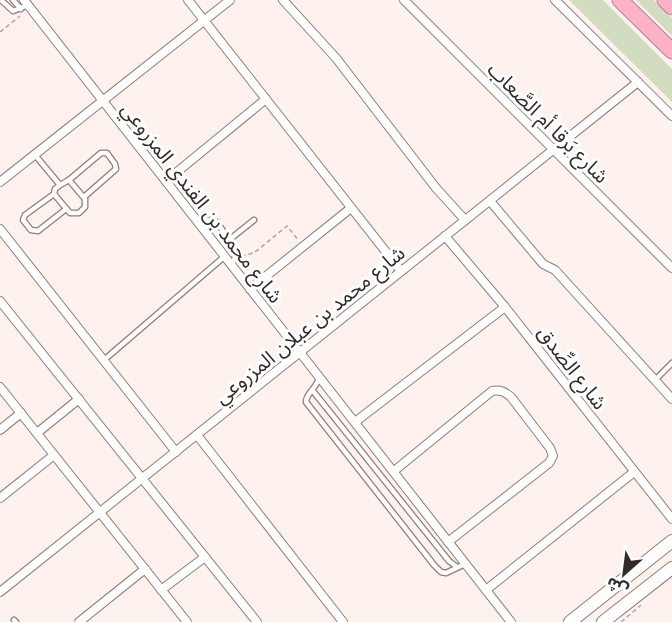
<svg xmlns="http://www.w3.org/2000/svg" width="672" height="622" font-family="Lato,'Noto Sans Arabic',sans-serif">
<style>
.green{fill:#d2dcc0}
.lines{fill:none;stroke-linecap:round;stroke-linejoin:round}
.lane-casing{stroke:#8e7d77;stroke-width:7}
.street-casing{stroke:#8e7d77;stroke-width:10}
.secondary-casing{stroke:#8e7d77;stroke-width:14}
.highway-casing{stroke:#b6828e;stroke-width:17}
.path{stroke:#afa5a1;stroke-width:1.5;stroke-dasharray:4.5 3;stroke-linecap:butt}
.lane{stroke:#fff;stroke-width:4.5}
.street{stroke:#fff;stroke-width:8}
.secondary{stroke:#fff;stroke-width:12}
.highway{stroke:#feb2c5;stroke-width:15}
.labels{text-anchor:middle;dominant-baseline:central;stroke-width:6;stroke-linejoin:round;paint-order:stroke}
.street-label{font-size:20px;fill:#312a27;stroke:#fff}
</style>
<rect width="100%" height="100%" fill="#fef2ee"/>
<g class="green">
<polygon points="569,0 603,0 672,69 672,102"/>
<polygon points="636,0 654,0 672,18 672,36"/>
</g>
<g class="lines">
<g class="lane-casing">
<g id="lane">
<polyline points="1,0 13,11 28,5"/>
<polyline points="13,0 21,9"/>
<polyline points="35,155 60,185 69,180 85,199 85,207 79,213 70,213 54,194 55,189 60,185"/>
<polyline points="69,180 101,153 107,153 115,164 116,169 84,197"/>
<polyline points="54,194 25,215 23,220 31,230 38,231 66,209"/>
<polyline points="199,222 209,220 217,222 237,252 232,265"/>
<polyline points="229,240 254,220"/>
<polyline points="104,360 225,256"/>
<path d="M319,377C317,389 306,392 306,402L434,565L441,572L446,573L465,564"/>
<polyline points="655,380 672,363"/>
<polyline points="313,391 449,561 457,567"/>
<polyline points="14,620 16,622"/>
</g>
</g>
<g class="street-casing">
<g id="street">
<polyline points="24,0 511,622"/>
<polyline points="188,0 401,271"/>
<polyline points="283,0 336,58 436,188 465,220"/>
<polyline points="404,0 672,268"/>
<polyline points="555,0 672,116"/>
<polyline points="166,181 266,99"/>
<polyline points="0,182 230,0"/>
<polyline points="490,201 543,264 555,270 672,399"/>
<polyline points="0,229 176,452"/>
<polyline points="445,236 505,307 672,519"/>
<polyline points="250,289 351,208"/>
<polyline points="0,301 257,622"/>
<polyline points="0,387 187,622"/>
<polyline points="355,422 505,307"/>
<polyline points="0,430 21,413"/>
<polyline points="37,433 79,399"/>
<polyline points="197,435 343,622"/>
<path d="M394,471L492,391C500,389 505,392 511,397L550,448L553,456L549,463L448,542"/>
<polyline points="0,498 54,455"/>
<polyline points="161,590 205,557"/>
<polyline points="486,590 634,472"/>
<polyline points="0,592 638,82"/>
<polyline points="79,622 145,569"/>
</g>
</g>
<g class="secondary-casing">
<g id="secondary">
<polyline points="570,622 672,541"/>
<polyline points="603,622 672,568"/>
</g>
</g>
<g class="highway-casing">
<g id="highway">
<polyline points="620,0 672,51"/>
<polyline points="665,0 672,7"/>
</g>
</g>
<g class="path">
<polyline points="0,32 20,16"/>
<polyline points="241,256 254,253 287,226 299,241"/>
<polyline points="621,622 641,605"/>
</g>
<use href="#lane" class="lane"/>
<use href="#street" class="street"/>
<use href="#secondary" class="secondary"/>
<use href="#highway" class="highway"/>
</g>
<g class="labels">
<g class="street-label">
<text transform="translate(549 122) rotate(45)">شارع بَرقا أم الصَّعاب</text>
<text transform="translate(203 202) rotate(52)">شارع محمد بن الفندي المزروعي</text>
<text transform="translate(309 324) rotate(-39)">شارع محمد بن عبلان المزروعي</text>
<text transform="translate(573 367) rotate(52)">شارع الصِّدق</text>
</g>
</g>
<g transform="translate(624 574) rotate(208)" stroke="#ffffff" stroke-width="4.5" paint-order="stroke">
<path d="M0-4.5L10 22L0 15L-10 22Z" fill="#312a27"/>
<text y="-9" font-size="16" font-weight="bold" text-anchor="middle" fill="#312a27">ش</text>
</g>
</svg>
